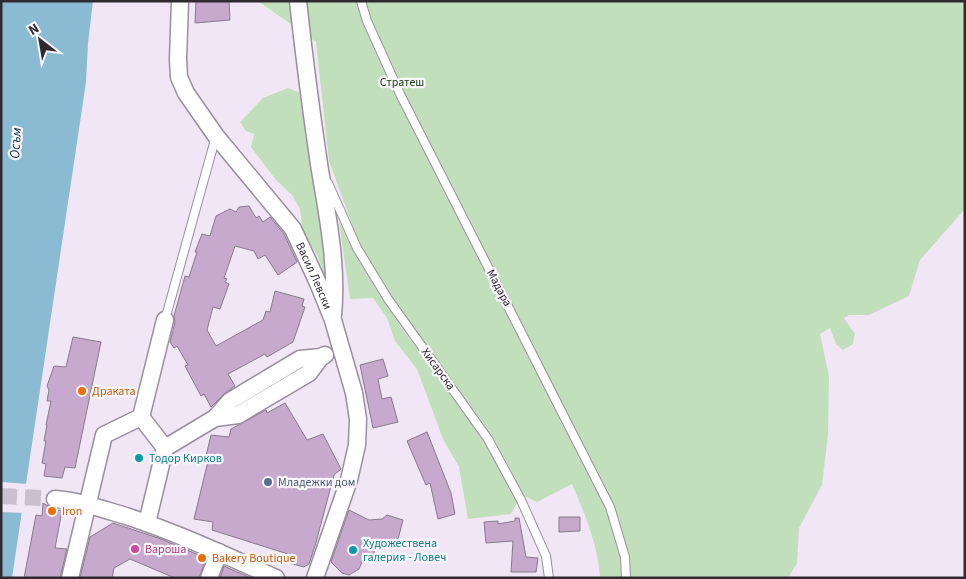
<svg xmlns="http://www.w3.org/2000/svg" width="966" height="579" font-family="'Source Sans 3',sans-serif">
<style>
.green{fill:#c2dfbb}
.water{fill:#8bbad3}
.pier{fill:#f1e6f6}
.building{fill:#c7a9cd;stroke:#867b89}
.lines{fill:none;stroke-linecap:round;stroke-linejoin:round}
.street-tunnel{stroke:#cac0ce;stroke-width:16;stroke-dasharray:16 8;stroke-linecap:butt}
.lane-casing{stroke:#998f9e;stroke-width:10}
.street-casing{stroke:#998f9e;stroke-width:19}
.lane{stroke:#fff;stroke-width:8}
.street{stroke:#fff;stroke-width:16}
.food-dot{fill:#e8710a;stroke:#fbf6fd;stroke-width:2}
.culture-dot{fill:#0f9aa8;stroke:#fbf6fd;stroke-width:2}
.service-dot{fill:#5c6f8a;stroke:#fbf6fd;stroke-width:2}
.hotel-dot{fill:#d1479c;stroke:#fbf6fd;stroke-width:2}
.labels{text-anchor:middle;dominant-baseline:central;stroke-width:4.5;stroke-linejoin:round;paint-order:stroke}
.park-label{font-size:12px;fill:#143d0a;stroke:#fbf6fd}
.street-label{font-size:12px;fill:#2e2a30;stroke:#fbf6fd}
.food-label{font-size:12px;fill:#c56008;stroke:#fbf6fd;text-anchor:start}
.culture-label{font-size:12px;fill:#0d838f;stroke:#fbf6fd;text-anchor:start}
.service-label{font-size:12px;fill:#4e5e75;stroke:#fbf6fd;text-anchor:start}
.hotel-label{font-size:12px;fill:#b23c85;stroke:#fbf6fd;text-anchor:start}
.water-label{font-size:14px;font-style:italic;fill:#083244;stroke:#fbf6fd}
</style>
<rect width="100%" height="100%" fill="#f1e6f6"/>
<g class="green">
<path d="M258,1H965V209L920,260L909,296L869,315H849L844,318L855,334L853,344L843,350L836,344L830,328L820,334L829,376L828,434L822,485L799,528L797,563L788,578H600C598,545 585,514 572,484L537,502L524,496L492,435L391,297L360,246L329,161L316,42Z"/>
<polygon points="288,88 301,93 324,256 326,281 318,257 303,231 300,209 292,195 276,180 251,147 254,134 246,131 240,122 263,98"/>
<path d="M339,221C375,301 433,367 481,438C495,458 506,480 518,501L511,514L468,519L459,467L443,439L417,369L395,341L387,318L373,298L350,299Z"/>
</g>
<polygon class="water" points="1,1 93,1 88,43 86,82 12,578 1,578"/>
<polygon class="pier" points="1,482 28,484 24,513 1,512"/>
<g class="building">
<polygon points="196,1 229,1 230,20 195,23"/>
<polygon points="249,206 256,218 259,216 263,222 270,217 284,234 297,262 278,275 265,255 258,259 254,251 235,246 224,278 227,279 225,282 229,284 220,309 213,307 207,330 216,346 263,320 266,311 270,312 275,291 304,299 302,306 305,307 293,342 267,357 265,354 228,374 235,386 225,393 211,407 204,394 201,396 185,366 188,365 177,346 174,348 170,342 175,322 174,316 185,276 189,277 197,252 195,252 202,234 210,236 216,216 230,209 236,212 239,207"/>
<polygon points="73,337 101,342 75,468 65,467 62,478 44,476 46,464 42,463 46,441 44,441 47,425 46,425 51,401 47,401 49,390 47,386 54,366 66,367"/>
<polygon points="383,359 388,376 378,379 382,399 391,397 398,422 373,428 360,365"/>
<polygon points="285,403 307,440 323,434 341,469 334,475 315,546 309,564 304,567 289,563 291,555 212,530 213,522 194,519 209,457 206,456 211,435 229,437 231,429 266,410 267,413"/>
<polygon points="427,432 451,493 455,514 438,519 430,483 426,485 407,441"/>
<polygon points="43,503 53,509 62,511 55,548 67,549 60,578 24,578 36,515 42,516"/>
<polygon points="349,510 369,520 382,519 387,515 403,520 396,547 378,542 373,555 365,555 359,569 349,575 342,573 331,562"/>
<polygon points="559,517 580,517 580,531 559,532"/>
<polygon points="515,518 519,518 526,557 538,558 536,572 511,572 513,541 486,543 484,522 498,521 498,524 515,521"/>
<polygon points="113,523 161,539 206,558 199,578 175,578 130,559 114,568 112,578 80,578 90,537"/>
<polygon points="224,566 235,571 251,578 220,578"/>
</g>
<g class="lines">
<polyline class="street-tunnel" points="1,496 42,498"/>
<g class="lane-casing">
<g id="lane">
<polyline points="361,1 367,21 400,94 610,507 625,557 626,578"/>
<polyline points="328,183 357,248 388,299 488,439 521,500 546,556 549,578"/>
<polyline points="165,320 216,136"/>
</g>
</g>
<g class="street-casing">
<g id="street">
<path id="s1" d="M180,1L178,59L179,77L186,93L216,136L293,229L318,283L333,320L354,393L358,419L357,445L349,480L315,578"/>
<path d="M298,1C304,56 311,110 319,164C327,214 338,264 333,315"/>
<polyline points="141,417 165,448 147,523"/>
<polyline points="215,418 238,415 309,373 321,357 325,355"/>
<polyline points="165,448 215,418 230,401 300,359 321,357"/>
<path d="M55,499C80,501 102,509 126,516C178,533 227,556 276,578"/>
<polyline points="70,578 104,435 141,417 165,320"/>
<polyline points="209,578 219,552"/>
</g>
</g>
<use href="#lane" class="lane"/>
<use href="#street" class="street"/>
</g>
<g class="food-dot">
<circle cx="82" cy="391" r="5"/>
<circle cx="52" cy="511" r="5"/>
<circle cx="202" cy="558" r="5"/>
</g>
<g class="culture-dot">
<circle cx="139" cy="458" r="5"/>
<circle cx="353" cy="550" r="5"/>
</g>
<circle class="service-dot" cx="268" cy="482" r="5"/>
<circle class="hotel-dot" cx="135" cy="549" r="5"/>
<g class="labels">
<g class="park-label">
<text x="402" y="82">Стратеш</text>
</g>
<g class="street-label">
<text stroke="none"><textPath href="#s1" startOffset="318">Васил Левски</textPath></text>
<text transform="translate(499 288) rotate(62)">Мадара</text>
<text transform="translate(438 369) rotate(54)">Хисарска</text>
</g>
<g class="food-label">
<text x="92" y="391">Драката</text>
<text x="62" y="511">Iron</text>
<text x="212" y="558">Bakery Boutique</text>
</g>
<g class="culture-label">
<text x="149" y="458">Тодор Кирков</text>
<text x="363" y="543">Художествена<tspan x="363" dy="14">галерия - Ловеч</tspan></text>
</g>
<g class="service-label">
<text x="278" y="482">Младежки дом</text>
</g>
<g class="hotel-label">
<text x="145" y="549">Вароша</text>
</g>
<g class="water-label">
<text transform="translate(16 143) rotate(-86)">Осъм</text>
</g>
</g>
<rect width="966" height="579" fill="none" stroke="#2e2a30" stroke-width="5"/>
<g transform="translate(40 40) rotate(329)" stroke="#fbf6fd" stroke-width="4" paint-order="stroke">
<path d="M0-4L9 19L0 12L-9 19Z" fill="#2e2a30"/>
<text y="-8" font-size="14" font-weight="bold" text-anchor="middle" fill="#2e2a30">N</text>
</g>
</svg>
